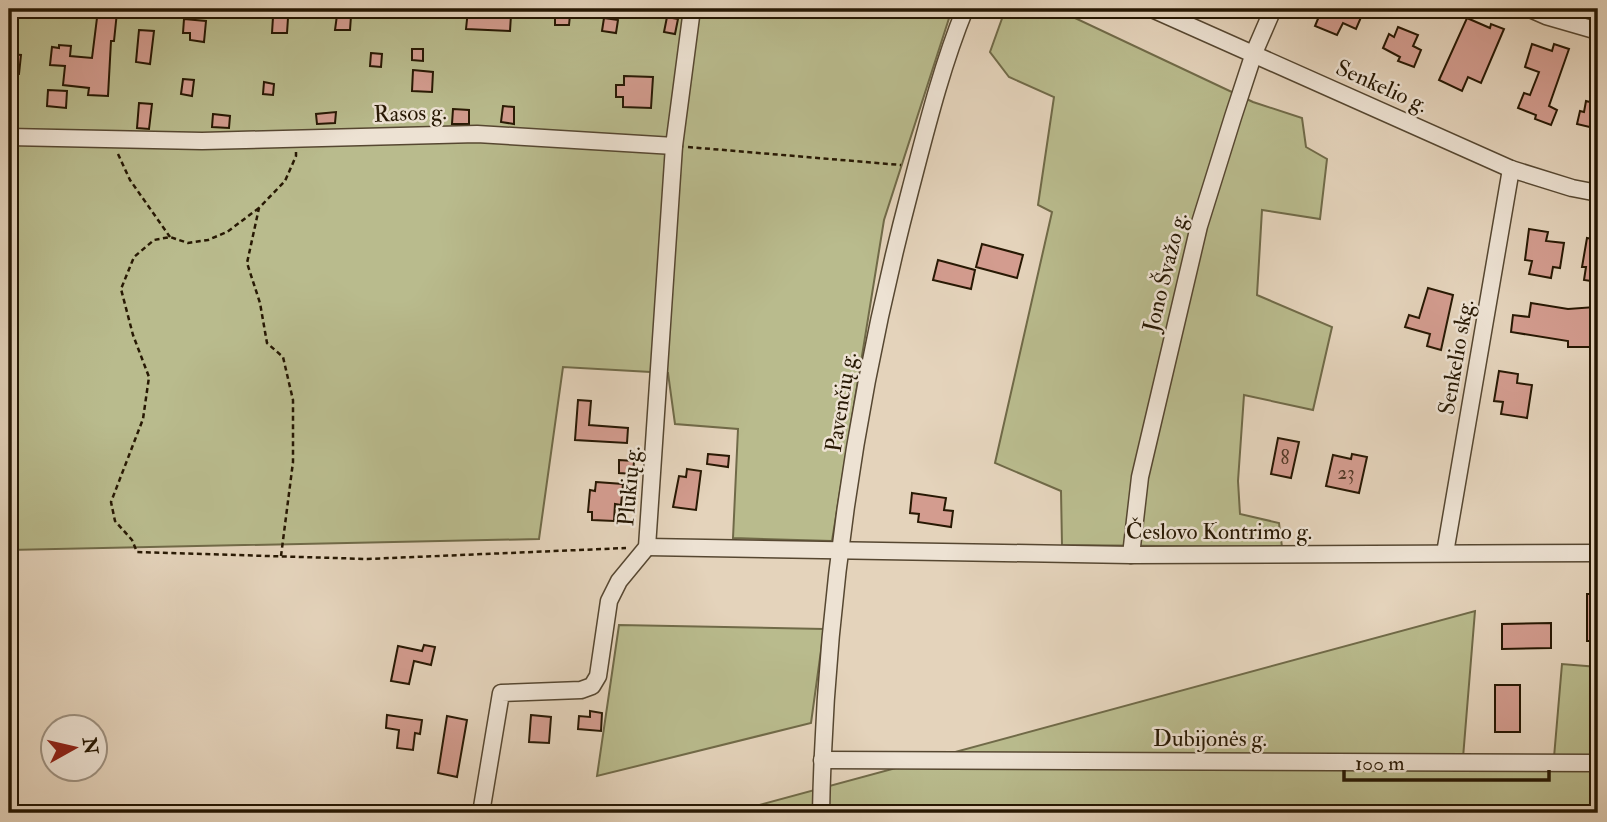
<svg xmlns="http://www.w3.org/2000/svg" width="1607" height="822" font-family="'IM FELL Double Pica',serif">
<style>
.green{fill:#b9bb8d;stroke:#706a48;stroke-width:2}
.building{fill:#d39c8f;stroke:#271803;stroke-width:2}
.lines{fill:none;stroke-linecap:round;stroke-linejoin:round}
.street-casing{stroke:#564731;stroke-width:19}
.path{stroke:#271803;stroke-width:2.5;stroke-dasharray:5 3.5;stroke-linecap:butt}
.street{stroke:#ede2d3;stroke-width:16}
.labels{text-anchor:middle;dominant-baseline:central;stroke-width:5;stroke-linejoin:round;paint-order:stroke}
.number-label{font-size:19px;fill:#523926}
.street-label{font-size:23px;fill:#271803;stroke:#ede2d3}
</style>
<rect width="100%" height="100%" fill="#e4d3bb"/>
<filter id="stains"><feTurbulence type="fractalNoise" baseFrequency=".00286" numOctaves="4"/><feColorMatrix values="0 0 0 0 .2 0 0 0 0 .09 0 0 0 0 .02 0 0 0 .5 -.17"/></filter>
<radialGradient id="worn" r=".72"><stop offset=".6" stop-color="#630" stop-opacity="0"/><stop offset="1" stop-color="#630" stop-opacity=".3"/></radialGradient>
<g class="green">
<polygon points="9,9 952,9 884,220 832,541 733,538 738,429 675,424 668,373 563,367 539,539 9,550"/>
<polygon points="1008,9 1056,9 1253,102 1302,118 1306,147 1327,159 1320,219 1262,210 1257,295 1332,327 1313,410 1244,395 1238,481 1240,514 1279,523 1282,547 1062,545 1061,491 995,463 1052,212 1038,205 1054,97 1009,77 990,52 1004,13"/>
<polygon points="1475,611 1462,770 1553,769 1562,664 1598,667 1598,813 730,813"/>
<polygon points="619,625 824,629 811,723 597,776"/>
</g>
<g class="building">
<polygon points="1322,9 1347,9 1362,15 1356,29 1343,23 1337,35 1315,26"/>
<polygon points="98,10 117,12 114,41 111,41 108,96 88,95 89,88 63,85 65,66 50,65 52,47 59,48 59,45 71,46 70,56 92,58"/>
<polygon points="468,10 511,15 510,31 466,29"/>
<polygon points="555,14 570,15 569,25 555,25"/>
<polygon points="337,15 351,16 350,30 335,30"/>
<polygon points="273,17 288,18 287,33 272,33"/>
<polygon points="667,17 678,19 675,34 664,32"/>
<polygon points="604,18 618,20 616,33 602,31"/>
<polygon points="1467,18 1490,28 1491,24 1504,29 1481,83 1468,77 1462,91 1439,80"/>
<polygon points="184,19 206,21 204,42 190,40 190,33 183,33"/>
<polygon points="1398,27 1418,35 1413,46 1421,50 1414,67 1398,61 1400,57 1383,48 1389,34 1394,37"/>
<polygon points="139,30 154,31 150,64 136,62"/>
<polygon points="1532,44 1552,51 1554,44 1569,49 1549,106 1557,110 1551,125 1535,119 1536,115 1518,108 1524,93 1530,95 1539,72 1525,67"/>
<polygon points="412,49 423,49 423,61 412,60"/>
<polygon points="371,53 382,54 381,67 370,66"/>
<polygon points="9,54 21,55 19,74 9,73"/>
<polygon points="413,70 433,72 432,92 412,91"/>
<polygon points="624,76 653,77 651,108 623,107 623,97 616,97 616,85 624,85"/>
<polygon points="183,79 194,80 192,96 181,94"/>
<polygon points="264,82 274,84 273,95 263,94"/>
<polygon points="48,90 67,91 66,108 47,106"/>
<polygon points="1586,101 1598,104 1598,129 1577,124 1580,111 1584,112"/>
<polygon points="139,103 152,104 149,129 137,128"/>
<polygon points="503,106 514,107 514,124 501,122"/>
<polygon points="453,109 469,110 469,124 452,124"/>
<polygon points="336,112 335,123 317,124 316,114"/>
<polygon points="213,114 230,116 229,128 212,127"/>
<polygon points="1529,229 1548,232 1546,241 1564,243 1560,268 1553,267 1551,278 1529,274 1532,261 1525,260"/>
<polygon points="1587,238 1598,240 1598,282 1584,280 1586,267 1582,267"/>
<polygon points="982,244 1023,255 1017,278 976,267"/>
<polygon points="938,260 975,270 971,289 933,280"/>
<polygon points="1428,288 1453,295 1441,350 1427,346 1430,334 1405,327 1409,315 1419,318"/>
<polygon points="1531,303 1568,309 1595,307 1598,347 1568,347 1568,341 1511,332 1513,315 1529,317"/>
<polygon points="1499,371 1518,374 1517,383 1532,385 1527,418 1501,414 1503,402 1494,401"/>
<polygon points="578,400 591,401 589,425 628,428 627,443 575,440"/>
<polygon points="1278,438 1299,442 1291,478 1271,474"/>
<polygon points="708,454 729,456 728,467 707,464"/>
<polygon points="1352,454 1367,457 1359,493 1326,486 1333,455 1351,459"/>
<polygon points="619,460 634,461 633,474 619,473"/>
<polygon points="687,469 701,471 696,510 673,507 679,476 686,477"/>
<polygon points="596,482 623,484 621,505 615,504 614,521 592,520 592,512 588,512 590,490 595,491"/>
<polygon points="912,493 946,498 944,510 953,511 951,527 918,522 919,514 910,513"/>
<rect x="1587" y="594" width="11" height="47"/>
<polygon points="1551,623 1551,648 1502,649 1502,624"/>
<polygon points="424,645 435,647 431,665 414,661 409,684 391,681 398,646 422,651"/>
<rect x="1495" y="685" width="25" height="47"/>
<polygon points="590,711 602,713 601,731 578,729 579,716 590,717"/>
<polygon points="387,715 422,720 420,734 415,733 413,750 397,748 399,730 386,728"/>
<polygon points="531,715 551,717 549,743 529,742"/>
<polygon points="447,716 467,720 457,777 438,773"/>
</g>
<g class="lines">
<g class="street-casing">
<g id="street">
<polyline points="1152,9 1511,169 1572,188 1598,193"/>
<polyline points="1530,9 1546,16 1598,31"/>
<polyline points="9,137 202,141 477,134 674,146 692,9"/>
<polyline points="647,547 1131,555 1598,553"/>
<polyline points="1445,553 1511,169"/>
<polyline points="1131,555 1140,477 1199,226 1233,117 1254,53 1273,9"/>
<polyline points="822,760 1598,763"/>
<polyline points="481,813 501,693 581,690 592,686 598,676 609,601 619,581 647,547 674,146"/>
<path d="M821,813C825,604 857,393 910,191C926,130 941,68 965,9"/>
</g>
</g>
<g class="path">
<polyline points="688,147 901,165"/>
<polyline points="118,154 130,180 170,237"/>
<polyline points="259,208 227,232 208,240 188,243 170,237 154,240 134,257 121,289 133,335 149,377 143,419 111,502 115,521 132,540 137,552 367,559 626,548"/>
<polyline points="281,556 293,462 293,400 283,357 267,343 260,303 247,263 259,208 285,181 296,156 296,151"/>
</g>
<use href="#street" class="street"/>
</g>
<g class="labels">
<g class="number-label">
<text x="1285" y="458">8</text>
<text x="1346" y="473">23</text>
</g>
<g class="street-label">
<text transform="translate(1382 86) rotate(24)">Senkelio g.</text>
<text transform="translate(410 113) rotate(-2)">Rasos g.</text>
<text transform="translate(1165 272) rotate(-76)">Jono Švažo g.</text>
<text transform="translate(1456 357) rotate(-80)">Senkelio skg.</text>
<text transform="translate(841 402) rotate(-81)">Pavenčių g.</text>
<text transform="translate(629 486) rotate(-85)">Plukių g.</text>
<text x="1219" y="531">Česlovo Kontrimo g.</text>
<text x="1210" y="738">Dubijonės g.</text>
</g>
</g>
<rect width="1607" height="822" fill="none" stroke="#e4d3bb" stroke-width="35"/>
<rect x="10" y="10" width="1586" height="801" fill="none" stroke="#271803" stroke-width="3.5"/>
<rect x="18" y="18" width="1572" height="787" fill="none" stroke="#271803" stroke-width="2"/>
<g transform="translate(74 748) rotate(82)"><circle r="33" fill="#ede2d3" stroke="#9e9180" stroke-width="2"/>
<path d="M0-5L12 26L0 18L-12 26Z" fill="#8f2418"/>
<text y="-10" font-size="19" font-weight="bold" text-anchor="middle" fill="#271803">N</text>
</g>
<path d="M1344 770v10h205v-10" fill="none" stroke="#271803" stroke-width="3.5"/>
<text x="1355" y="770" font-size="21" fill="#271803" stroke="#ede2d3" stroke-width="5" paint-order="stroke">100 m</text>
<rect width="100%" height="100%" filter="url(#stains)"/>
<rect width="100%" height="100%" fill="url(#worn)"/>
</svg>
